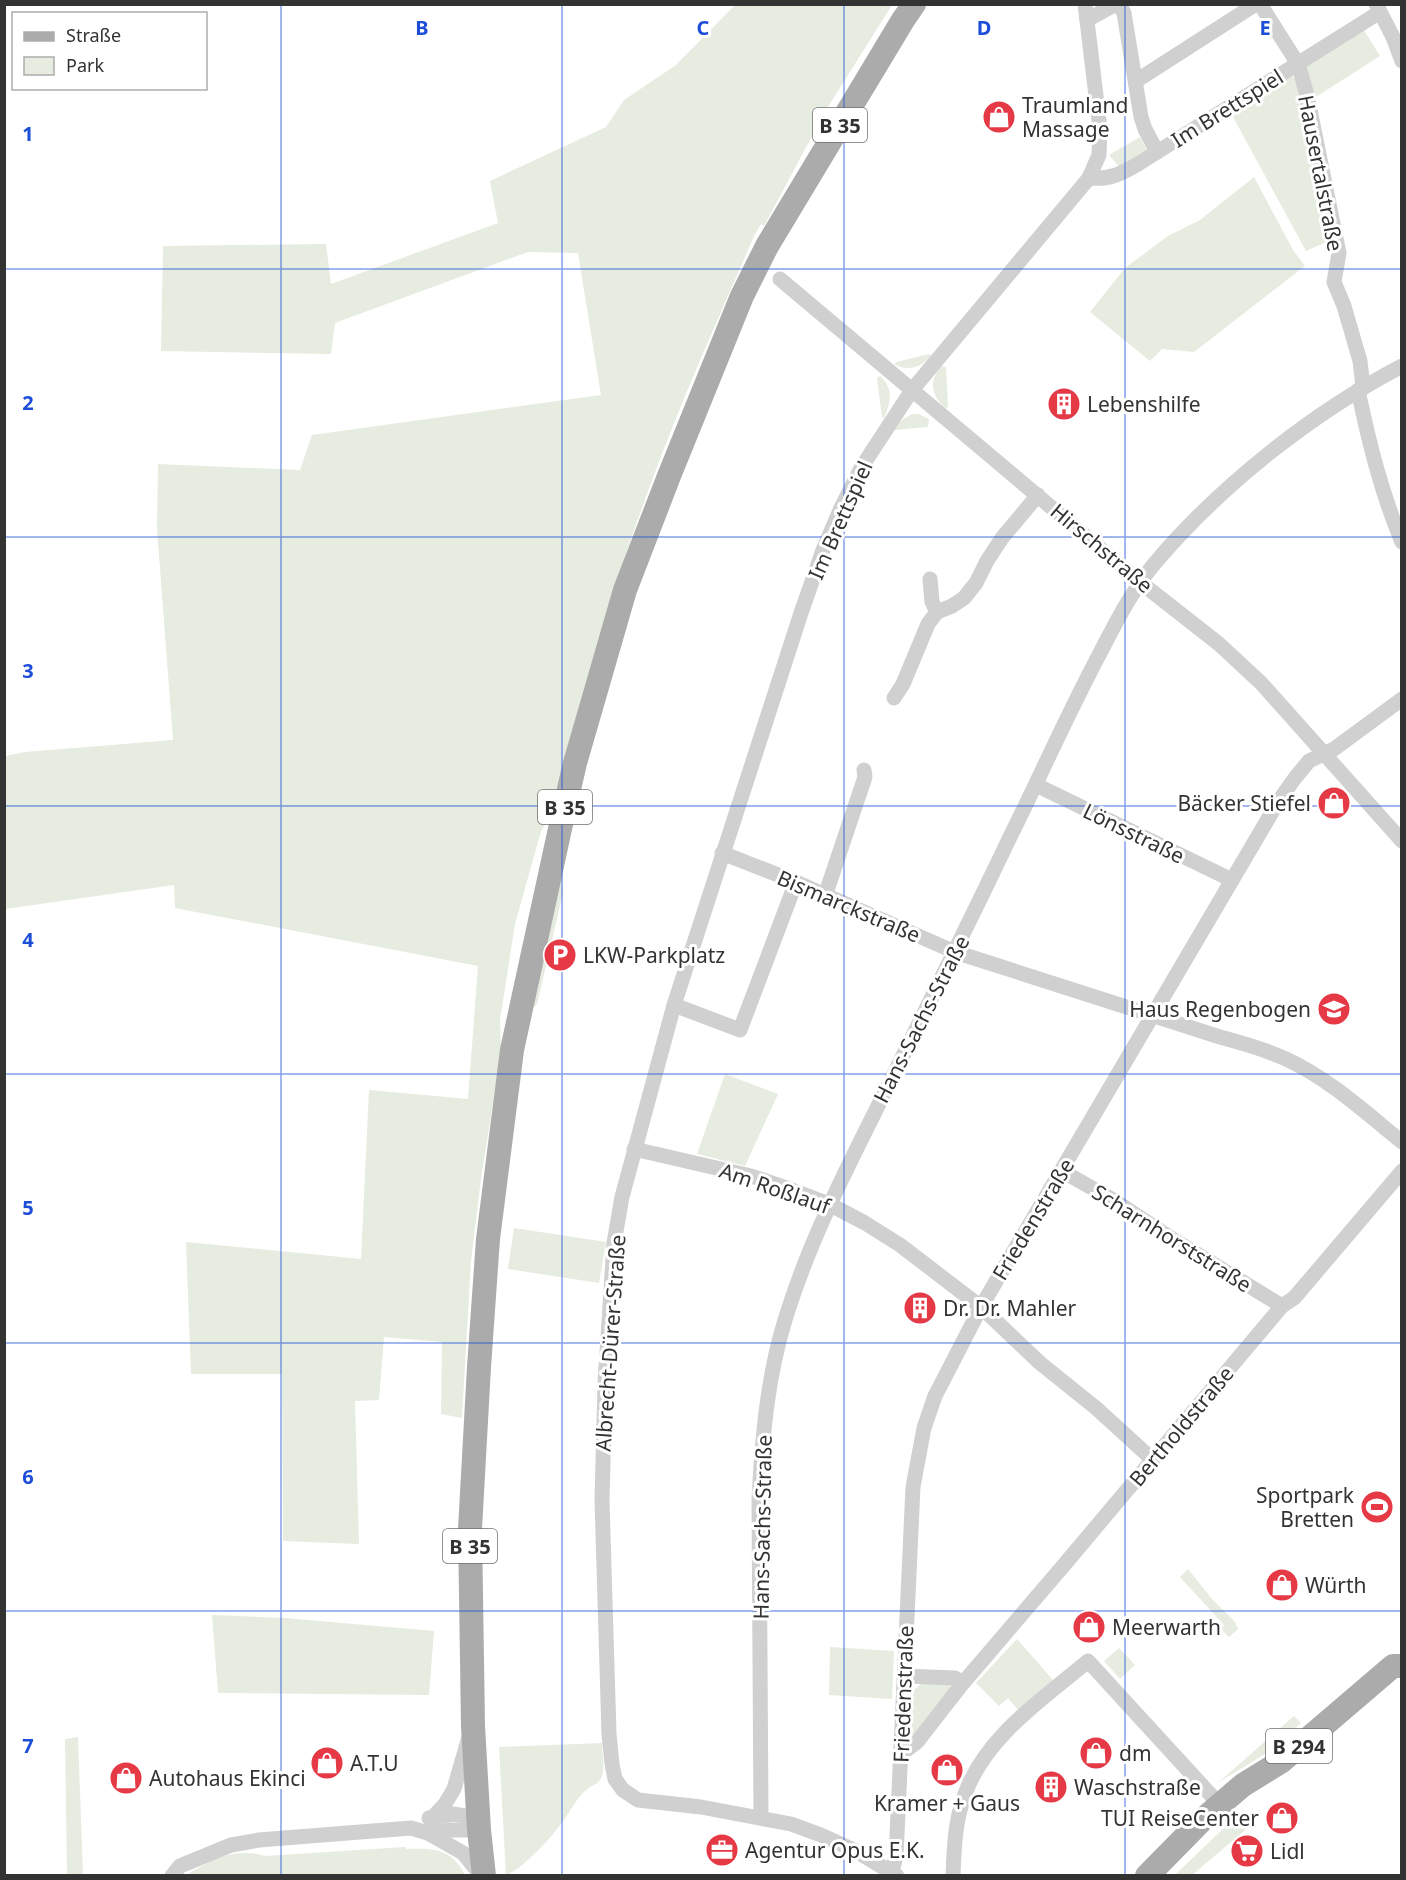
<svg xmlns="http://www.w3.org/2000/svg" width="1406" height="1880" font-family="'Noto Sans',sans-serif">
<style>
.green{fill:#e6ecdf}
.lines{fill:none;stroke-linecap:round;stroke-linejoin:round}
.street{stroke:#d0d0d0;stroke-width:15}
.primary{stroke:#ababab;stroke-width:24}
.grid{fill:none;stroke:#1d4ed8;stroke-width:1.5;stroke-opacity:0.55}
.labels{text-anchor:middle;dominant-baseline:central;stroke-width:6;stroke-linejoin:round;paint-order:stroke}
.shield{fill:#fff;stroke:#707070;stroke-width:1.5}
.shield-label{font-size:20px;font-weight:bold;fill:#333}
.poi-label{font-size:21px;fill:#333;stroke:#fff;text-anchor:start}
.street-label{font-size:21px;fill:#333;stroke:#fff}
.grid-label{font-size:20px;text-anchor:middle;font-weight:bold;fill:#1d4ed8;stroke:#fff;stroke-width:6;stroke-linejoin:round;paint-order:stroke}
</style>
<rect width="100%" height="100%" fill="#fff"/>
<g class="green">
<path d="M735,5H892L826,110L764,226L761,224L754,236C720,315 684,394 654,475C612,587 579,702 549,818L541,831L515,924L500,1020L501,1051L481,1179L471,1261L462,1418L441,1414L442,1342L384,1337L379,1400L355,1401L359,1544L283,1541L282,1374H191L186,1242L361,1259L369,1090L468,1099L478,966L175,908L174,885L5,909V756L25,752L173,740L157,529L158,464L300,470L312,435L601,395L578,253L528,252L335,323L331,354L161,351L163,246L326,244L331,284L498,223L490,181L606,127L624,100L676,65Z"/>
<polygon points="1362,27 1380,56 1311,100 1304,64"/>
<polygon points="1292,75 1297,82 1333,239 1306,251 1233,117 1233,110"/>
<polygon points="1140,137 1148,152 1121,169 1109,155"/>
<polygon points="1254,177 1293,250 1305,266 1194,352 1162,349 1150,361 1090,312 1125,268 1168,236 1200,220"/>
<path d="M929,354L931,356C920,368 909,371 895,365L896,362Z"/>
<path d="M942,366L946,367L948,407L945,408C931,395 928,380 942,366Z"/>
<path d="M880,376C894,389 891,402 884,418L882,417L877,378Z"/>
<polygon points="912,414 918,414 929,419 928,427 894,430 902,420"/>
<polygon points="562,873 563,893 537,1004 530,1011"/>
<polygon points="725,1074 778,1094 745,1166 697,1154"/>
<polygon points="514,1228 606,1242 599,1283 508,1269"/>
<polygon points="1188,1569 1212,1599 1235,1622 1238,1629 1229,1637 1221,1629 1224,1625 1180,1577"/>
<polygon points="212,1615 285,1618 434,1631 429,1695 218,1693"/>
<polygon points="1017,1639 1053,1680 1018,1710 1008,1698 999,1706 976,1683"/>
<polygon points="830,1647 894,1651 892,1699 829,1695"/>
<polygon points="1119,1648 1135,1665 1120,1679 1104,1661"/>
<polygon points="921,1684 948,1684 952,1687 915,1735 911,1736 913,1691"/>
<polygon points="1294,1716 1301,1723 1270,1751 1219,1782"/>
<polygon points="78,1737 83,1875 67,1875 65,1739"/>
<path d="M602,1743C602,1753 605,1766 602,1776C600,1784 591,1785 585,1791C576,1799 570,1812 563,1821C553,1836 523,1869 506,1875L499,1747Z"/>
<polygon points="1247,1823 1250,1826 1192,1875 1175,1875 1228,1824"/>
<path d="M405,1847L406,1849C433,1848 452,1848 465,1875L185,1876C212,1859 234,1847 265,1856Z"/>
</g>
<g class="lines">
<g class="street">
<polyline points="1119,4 1124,13 1141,117 1145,129 1157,152"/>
<polyline points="1260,4 1298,64 1307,95 1339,253 1334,282 1344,306 1360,361 1363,387"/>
<polyline points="1376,4 1393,37 1402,61"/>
<polyline points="1087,20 1116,4"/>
<polyline points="1136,81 1256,4"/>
<path d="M1089,178C1109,180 1121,174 1138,164L1380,12"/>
<polyline points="780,279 1140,582 1219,644 1261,683 1402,841"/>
<path d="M1358,390C1369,442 1381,492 1402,542"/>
<polyline points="930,579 932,602 937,612"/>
<polyline points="894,698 903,684 928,624 937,612 952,606 964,598 976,583 987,561 1002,538 1038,495"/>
<polyline points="1036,785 1232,880"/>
<path d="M722,853L796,882L955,952L1220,1037C1242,1043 1265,1049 1286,1059C1328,1078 1365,1112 1402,1142"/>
<polyline points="825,896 865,777 864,770"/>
<polyline points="674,1005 740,1030 796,882"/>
<polyline points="634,1149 751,1176 784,1187 829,1204 865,1223 900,1245 981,1307 1040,1363 1096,1408 1153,1460"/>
<polyline points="1062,1171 1115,1201 1174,1240 1282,1306"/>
<polyline points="904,1676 955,1678 963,1683"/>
<polyline points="901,1754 917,1742 963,1683 1064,1565 1282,1306 1294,1298 1306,1284 1402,1171"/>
<polyline points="433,1817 445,1804 454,1789 469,1737"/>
<path d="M761,1817L759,1500C762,1440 767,1378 785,1320C810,1238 850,1162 888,1086C929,1003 970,921 1010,837C1040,777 1067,715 1099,655C1115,624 1132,590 1155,563C1220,486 1312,413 1402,366"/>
<polyline points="429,1818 453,1814 478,1818"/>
<polyline points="428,1833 450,1830 479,1830"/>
<polyline points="892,1872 896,1856 913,1487 924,1428 935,1396 981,1307 1278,802 1295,778 1309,761 1334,749 1402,699"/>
<polyline points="172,1876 180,1866 231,1845 259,1840 411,1828 428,1833 463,1853 480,1874"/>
<polyline points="897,1876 858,1852 821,1835 791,1824 701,1807 638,1800 623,1790 615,1779 612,1764 609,1734 602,1500 605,1383 614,1243 622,1197 674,1005 801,613 823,550 841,508 861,468 912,390 1089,178 1099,155 1100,129 1085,4"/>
<path d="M953,1876C954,1848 955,1820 965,1794C986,1736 1043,1699 1088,1661L1220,1805"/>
</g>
<g class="primary">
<polyline points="484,1876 479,1830 473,1726 470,1529 479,1367 488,1239 512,1050 563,815 575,763 625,590 669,476 742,296 767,246 903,20 914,4"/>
<polyline points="1147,1876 1201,1821 1243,1785 1282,1761 1393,1666 1402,1666"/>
</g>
</g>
<path class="grid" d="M281,4V1876M562,4V1876M844,4V1876M1125,4V1876M4,269H1402M4,537H1402M4,806H1402M4,1074H1402M4,1343H1402M4,1611H1402"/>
<defs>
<g id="shop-disc" transform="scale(1.725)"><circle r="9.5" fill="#e63946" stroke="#fff"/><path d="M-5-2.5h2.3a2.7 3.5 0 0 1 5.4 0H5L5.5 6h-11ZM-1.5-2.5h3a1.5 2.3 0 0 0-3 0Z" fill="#fff"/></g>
<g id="building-disc" transform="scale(1.725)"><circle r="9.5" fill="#e63946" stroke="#fff"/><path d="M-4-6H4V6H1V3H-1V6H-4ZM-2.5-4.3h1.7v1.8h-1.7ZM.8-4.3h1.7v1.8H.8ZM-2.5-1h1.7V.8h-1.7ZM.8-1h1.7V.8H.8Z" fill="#fff"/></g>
<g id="parking-disc" transform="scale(1.725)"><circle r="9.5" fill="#e63946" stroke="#fff"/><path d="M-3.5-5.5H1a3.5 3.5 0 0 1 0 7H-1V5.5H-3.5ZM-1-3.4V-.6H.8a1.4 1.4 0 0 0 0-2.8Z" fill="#fff"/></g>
<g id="school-disc" transform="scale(1.725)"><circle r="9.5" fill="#e63946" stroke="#fff"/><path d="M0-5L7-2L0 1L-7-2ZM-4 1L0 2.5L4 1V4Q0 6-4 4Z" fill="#fff"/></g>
<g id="stadium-disc" transform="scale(1.725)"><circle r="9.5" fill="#e63946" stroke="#fff"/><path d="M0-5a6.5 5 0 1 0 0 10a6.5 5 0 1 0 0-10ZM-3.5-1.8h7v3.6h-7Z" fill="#fff"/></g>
<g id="office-disc" transform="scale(1.725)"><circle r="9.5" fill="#e63946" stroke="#fff"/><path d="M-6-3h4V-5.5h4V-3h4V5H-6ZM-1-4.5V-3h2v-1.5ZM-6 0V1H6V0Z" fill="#fff"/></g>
<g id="supermarket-disc" transform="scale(1.725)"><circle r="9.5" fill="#e63946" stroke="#fff"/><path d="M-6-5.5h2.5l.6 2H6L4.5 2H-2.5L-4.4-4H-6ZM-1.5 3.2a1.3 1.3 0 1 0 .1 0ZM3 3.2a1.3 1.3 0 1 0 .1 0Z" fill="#fff"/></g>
</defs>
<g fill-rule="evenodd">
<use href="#shop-disc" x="999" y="117"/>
<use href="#building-disc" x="1064" y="404"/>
<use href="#shop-disc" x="1334" y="803"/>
<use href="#parking-disc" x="560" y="955"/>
<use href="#school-disc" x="1334" y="1009"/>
<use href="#building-disc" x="920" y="1308"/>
<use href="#stadium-disc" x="1377" y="1507"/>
<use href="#shop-disc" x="1282" y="1585"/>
<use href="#shop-disc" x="1089" y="1627"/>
<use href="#shop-disc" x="1096" y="1753"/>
<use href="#shop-disc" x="327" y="1763"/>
<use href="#shop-disc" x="947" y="1770"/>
<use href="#shop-disc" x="126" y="1778"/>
<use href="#building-disc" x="1051" y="1787"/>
<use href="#shop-disc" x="1282" y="1818"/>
<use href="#office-disc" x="722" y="1850"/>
<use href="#supermarket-disc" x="1247" y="1851"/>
</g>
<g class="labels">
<g class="shield">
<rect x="813" y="108" width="54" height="34" rx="4.5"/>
<rect x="538" y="790" width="54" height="34" rx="4.5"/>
<rect x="443" y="1529" width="54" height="34" rx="4.5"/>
<rect x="1266" y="1729" width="66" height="34" rx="4.5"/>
</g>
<g class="shield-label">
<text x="840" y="125">B 35</text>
<text x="565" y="807">B 35</text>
<text x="470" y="1546">B 35</text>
<text x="1299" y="1746">B 294</text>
</g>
<g class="poi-label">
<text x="1022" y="105">Traumland<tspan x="1022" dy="24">Massage</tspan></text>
<text x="1087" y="404">Lebenshilfe</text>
<text x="1311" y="803" text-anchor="end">Bäcker Stiefel</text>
<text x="583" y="955">LKW-Parkplatz</text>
<text x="1311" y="1009" text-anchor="end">Haus Regenbogen</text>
<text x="943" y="1308">Dr. Dr. Mahler</text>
<text x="1354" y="1495" text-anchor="end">Sportpark<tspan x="1354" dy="24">Bretten</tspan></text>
<text x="1305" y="1585">Würth</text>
<text x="1112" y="1627">Meerwarth</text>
<text x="1119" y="1753">dm</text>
<text x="350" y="1763">A.T.U</text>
<text x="149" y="1778">Autohaus Ekinci</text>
<text x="1074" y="1787">Waschstraße</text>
<text x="947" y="1803" text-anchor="middle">Kramer + Gaus</text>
<text x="1259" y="1818" text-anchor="end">TUI ReiseCenter</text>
<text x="745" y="1850">Agentur Opus E.K.</text>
<text x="1270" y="1851">Lidl</text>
</g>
<g class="street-label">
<text transform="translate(1227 108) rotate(-32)">Im Brettspiel</text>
<text transform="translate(1321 173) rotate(79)">Hausertalstraße</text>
<text transform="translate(840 520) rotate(-66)">Im Brettspiel</text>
<text transform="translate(1102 548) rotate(40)">Hirschstraße</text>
<text transform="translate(1134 833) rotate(26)">Lönsstraße</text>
<text transform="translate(849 906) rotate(23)">Bismarckstraße</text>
<text transform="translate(921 1019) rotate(-63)">Hans-Sachs-Straße</text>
<text transform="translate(775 1188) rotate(19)">Am Roßlauf</text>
<text transform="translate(1033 1219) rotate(-59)">Friedenstraße</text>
<text transform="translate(1172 1238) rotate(32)">Scharnhorststraße</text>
<text transform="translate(610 1343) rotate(-86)">Albrecht-Dürer-Straße</text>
<text transform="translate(1181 1426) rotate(-50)">Bertholdstraße</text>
<text transform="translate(762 1527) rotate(-89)">Hans-Sachs-Straße</text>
<text transform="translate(903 1694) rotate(-88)">Friedenstraße</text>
</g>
</g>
<g class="grid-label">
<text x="422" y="35">B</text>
<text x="703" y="35">C</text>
<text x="984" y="35">D</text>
<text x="1265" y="35">E</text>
<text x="28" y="141">1</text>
<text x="28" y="410">2</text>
<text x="28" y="678">3</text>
<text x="28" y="947">4</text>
<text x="28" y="1215">5</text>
<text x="28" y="1484">6</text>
<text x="28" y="1753">7</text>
</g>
<rect width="1406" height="1880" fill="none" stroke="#333333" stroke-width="12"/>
<rect x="12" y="12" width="195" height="78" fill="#ffffff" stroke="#adadad" stroke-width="1.5"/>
<rect x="24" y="32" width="30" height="9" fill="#ababab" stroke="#adadad" stroke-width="1.5"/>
<text x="66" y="42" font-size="18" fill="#333333">Straße</text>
<rect x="24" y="57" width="30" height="18" fill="#e6ecdf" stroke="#adadad" stroke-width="1.5"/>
<text x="66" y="72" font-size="18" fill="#333333">Park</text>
</svg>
